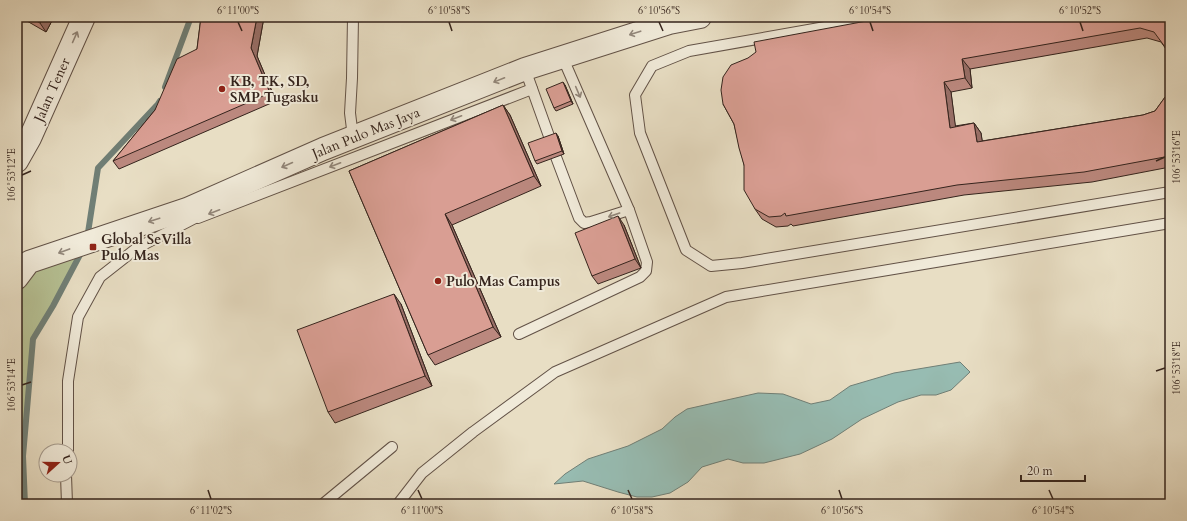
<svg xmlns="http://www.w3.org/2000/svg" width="1187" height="521" font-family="Cardo,serif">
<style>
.green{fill:#b6c194;stroke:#767258}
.water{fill:#97bcb2;stroke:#707f76}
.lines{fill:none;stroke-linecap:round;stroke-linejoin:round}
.stream{stroke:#707f76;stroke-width:6}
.service-casing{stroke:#625247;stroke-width:12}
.tertiary-casing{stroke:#625247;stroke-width:24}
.service{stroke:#f0ead9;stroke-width:10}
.tertiary{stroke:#f0ead9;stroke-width:22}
.wall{fill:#bb887e;stroke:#35241d}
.shaded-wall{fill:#986f67;stroke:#35241d}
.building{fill:#d99e93;stroke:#35241d}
.oneway{stroke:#92877b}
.ticks{fill:none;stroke:#35241d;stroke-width:1.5}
.poi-dot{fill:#8f2418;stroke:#f0ead9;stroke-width:1.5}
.labels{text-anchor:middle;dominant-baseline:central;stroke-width:4;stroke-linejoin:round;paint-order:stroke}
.poi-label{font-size:14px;font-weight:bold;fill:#35241d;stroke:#f0ead9;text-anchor:start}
.street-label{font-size:14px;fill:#35241d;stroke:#f0ead9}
.neatline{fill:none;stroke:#35241d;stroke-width:1.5}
.ticks-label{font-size:10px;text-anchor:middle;fill:#35241d}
</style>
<rect width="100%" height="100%" fill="#e8dec4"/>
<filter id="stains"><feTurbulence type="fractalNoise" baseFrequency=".005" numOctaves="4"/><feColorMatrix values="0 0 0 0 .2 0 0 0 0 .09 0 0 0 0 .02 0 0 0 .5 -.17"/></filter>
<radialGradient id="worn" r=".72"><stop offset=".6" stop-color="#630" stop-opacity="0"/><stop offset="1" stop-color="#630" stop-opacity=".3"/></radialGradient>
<polygon class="green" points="86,244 53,306 33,339 23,456 24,504 17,504 17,256 31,261"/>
<polygon class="water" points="960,362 970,372 951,390 936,395 921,395 898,402 862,419 832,439 800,454 764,463 743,463 728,459 702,467 688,482 670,493 652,497 637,497 618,492 583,481 554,484 565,474 588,459 628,446 662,429 675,417 687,409 758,393 783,394 811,404 830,400 850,386 894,373"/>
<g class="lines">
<g class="stream">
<polyline points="165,87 191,17"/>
<polyline points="87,239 98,168 158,104 160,101"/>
<polyline points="25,504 23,456 33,339 53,306 82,251"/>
</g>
<g class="service-casing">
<g id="service">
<polyline points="353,17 352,78 350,113 353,137"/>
<polyline points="882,17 689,51 652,66 635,95 640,133 686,250 711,266 742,263 1170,192"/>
<polyline points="525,69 550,139"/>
<polyline points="556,157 579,218 584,223 591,222 629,210 562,56"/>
<path d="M187,209C189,214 192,218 198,218L532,89"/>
<polyline points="519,334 640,277 646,271 647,262 629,210"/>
<polyline points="68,451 68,381 78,317 100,277 137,248 195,218"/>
<polyline points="66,475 67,504"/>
<polyline points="323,504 392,447"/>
<polyline points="398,504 422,473 473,432 555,372 726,297 1170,223"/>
</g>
</g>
<g class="tertiary-casing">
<g id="tertiary">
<polyline points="17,161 30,138 84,17"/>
<polyline points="17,278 29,262 187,209 323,149 525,69 669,23 700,17"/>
</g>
</g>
<use href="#service" class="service"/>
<use href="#tertiary" class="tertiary"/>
</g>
<g class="wall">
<polygon points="20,17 54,17 46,32"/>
<polygon points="201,17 264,17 257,56 276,101 119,169 113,161 155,110 197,49"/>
<polygon points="1170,17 1166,49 1161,42 1147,38 970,69 972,88 951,92 955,126 974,123 981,133 982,141 1143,115 1155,111 1168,93 1170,84 1170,167 1092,182 964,195 793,226 791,224 788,226 776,227 762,219 755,209 734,124 723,104"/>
<polygon points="565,85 573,104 556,111 554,108"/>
<polygon points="503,105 510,115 541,186 452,225 501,337 435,365 428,355 349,171"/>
<polygon points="558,136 564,154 537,164 535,161"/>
<polygon points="624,225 641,268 598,284 592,276"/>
<polygon points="401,304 432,386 335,423 328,412"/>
</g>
<g class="shaded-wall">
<polygon points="44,17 54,17 46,32 40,23"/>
<polygon points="257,17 264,17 257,56 276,101 270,93 251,48"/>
<polygon points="962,59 970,69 972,88 965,78"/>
<polygon points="563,82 565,85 573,104 571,101"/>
<polygon points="944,82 951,92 957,138 950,128"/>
<polygon points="503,105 510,115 541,186 534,176"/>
<polygon points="974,123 981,133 984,152 977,142"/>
<polygon points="556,133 558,136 564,154 562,151"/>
<polygon points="445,214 452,225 501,337 493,327"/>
<polygon points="618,216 624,225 641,268 635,259"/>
<polygon points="394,294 401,304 432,386 425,376"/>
</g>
<g class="building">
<polygon points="29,17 44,17 40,23"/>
<polygon points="201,17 257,17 251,48 270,93 113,161 155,110 177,59 197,49"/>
<polygon points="888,17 1170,17 1170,59 1165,47 1154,32 1140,28 962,59 965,78 944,82 950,128 974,123 977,142 1143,115 1155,111 1168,93 1170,84 1170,156 1084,172 957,185 786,216 785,213 781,216 769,217 755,209 744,190 744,165 739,148 734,124 723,104 721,90 723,77 731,65 748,58 756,52 754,42"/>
<polygon points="563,82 571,101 554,108 546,89"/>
<polygon points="503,105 534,176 445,214 493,327 428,355 349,171"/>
<polygon points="556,133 562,151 535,161 528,143"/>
<polygon points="618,216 635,259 592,276 575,233"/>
<polygon points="394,294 425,376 328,412 297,330"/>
</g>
<defs><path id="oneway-shaft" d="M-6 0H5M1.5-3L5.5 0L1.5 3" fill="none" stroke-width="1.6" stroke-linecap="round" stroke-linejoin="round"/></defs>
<g class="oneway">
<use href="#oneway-shaft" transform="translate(635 33) rotate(162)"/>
<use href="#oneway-shaft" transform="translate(75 37) rotate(-66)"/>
<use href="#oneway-shaft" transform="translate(499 80) rotate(158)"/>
<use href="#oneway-shaft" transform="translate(578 92) rotate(67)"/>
<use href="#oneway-shaft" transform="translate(456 118) rotate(159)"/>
<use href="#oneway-shaft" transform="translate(287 165) rotate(156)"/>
<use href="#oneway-shaft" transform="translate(335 165) rotate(159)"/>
<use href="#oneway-shaft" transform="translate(214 212) rotate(159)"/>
<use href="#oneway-shaft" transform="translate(614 215) rotate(161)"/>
<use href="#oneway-shaft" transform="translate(154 220) rotate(162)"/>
<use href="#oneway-shaft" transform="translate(64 251) rotate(160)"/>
</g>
<path class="ticks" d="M238,22L242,31M449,22L452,31M659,22L663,31M870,22L873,31M1080,22L1083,31M1156,161L1165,157M22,175L31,171M1156,371L1165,368M22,385L31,382M208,490L211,499M418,490L422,499M628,490L632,499M839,490L842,499M1049,490L1053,499"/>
<g class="poi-dot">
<circle cx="222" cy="89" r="4"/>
<rect x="89" y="243" width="8" height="8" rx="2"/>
<circle cx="438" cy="281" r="4"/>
</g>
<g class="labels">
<g class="poi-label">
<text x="230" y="81">KB, TK, SD,<tspan x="230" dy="16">SMP Tugasku</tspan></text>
<text x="101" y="239">Global SeVilla<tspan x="101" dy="16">Pulo Mas</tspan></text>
<text x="446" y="281">Pulo Mas Campus</text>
</g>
<g class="street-label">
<text transform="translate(52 90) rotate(-66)">Jalan Tener</text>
<text transform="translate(366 133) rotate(-22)">Jalan Pulo Mas Jaya</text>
</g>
</g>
<rect width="1187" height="521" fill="none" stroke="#e8dec4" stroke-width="44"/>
<g transform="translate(58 463) rotate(69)"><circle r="19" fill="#f0ead9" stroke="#a59b8e"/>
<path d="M0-3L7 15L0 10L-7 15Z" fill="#8f2418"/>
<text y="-6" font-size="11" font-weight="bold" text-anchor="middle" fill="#35241d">U</text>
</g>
<path d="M1021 475v6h64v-6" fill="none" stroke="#35241d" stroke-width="2"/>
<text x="1027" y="475" font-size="12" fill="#35241d" stroke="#f0ead9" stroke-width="3" paint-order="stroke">20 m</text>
<rect x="22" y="22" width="1143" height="477" class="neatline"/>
<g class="ticks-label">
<text x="238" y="14">6°11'00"S</text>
<text x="449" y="14">6°10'58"S</text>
<text x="659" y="14">6°10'56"S</text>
<text x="870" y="14">6°10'54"S</text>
<text x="1080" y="14">6°10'52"S</text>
<text transform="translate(1176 157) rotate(-90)" y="4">106°53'16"E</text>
<text transform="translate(11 175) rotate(-90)" y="4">106°53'12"E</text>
<text transform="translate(1176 368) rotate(-90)" y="4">106°53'18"E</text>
<text transform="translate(11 385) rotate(-90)" y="4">106°53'14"E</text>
<text x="211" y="514">6°11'02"S</text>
<text x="422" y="514">6°11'00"S</text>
<text x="632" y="514">6°10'58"S</text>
<text x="842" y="514">6°10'56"S</text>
<text x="1053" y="514">6°10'54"S</text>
</g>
<rect width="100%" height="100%" filter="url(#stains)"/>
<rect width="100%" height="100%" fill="url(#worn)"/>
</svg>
